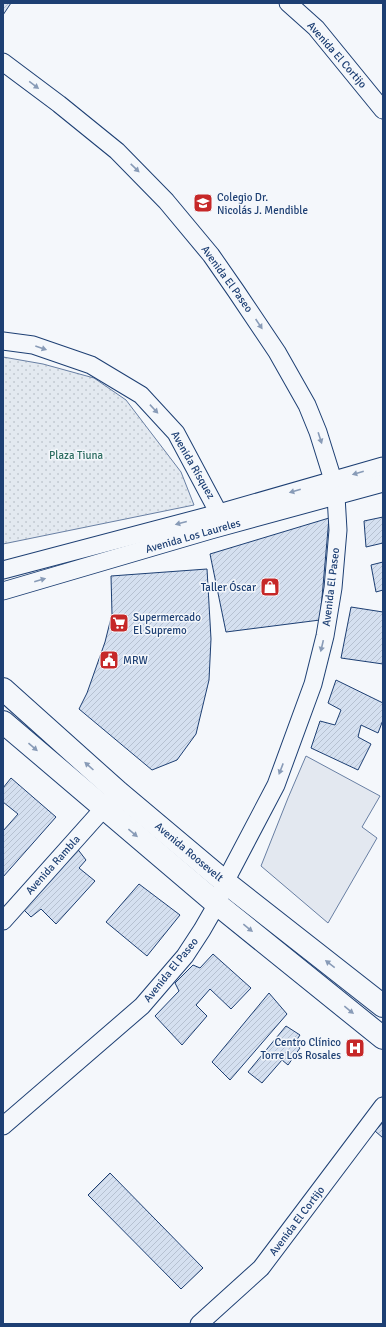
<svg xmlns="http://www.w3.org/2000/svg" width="386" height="1327" font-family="Signika,sans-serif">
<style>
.park{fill:url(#park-dots);stroke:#687fa3}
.parking{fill:#e3e8f0;stroke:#687fa3}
.building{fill:url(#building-hatch);stroke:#1d3f73}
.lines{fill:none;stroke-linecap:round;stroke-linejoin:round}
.street-casing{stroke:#1d3f73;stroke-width:19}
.secondary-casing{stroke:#1d3f73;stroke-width:24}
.street{stroke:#f4f7fb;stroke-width:17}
.secondary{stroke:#f4f7fb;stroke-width:22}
.oneway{fill:#889bb7}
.labels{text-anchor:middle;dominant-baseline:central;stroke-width:3;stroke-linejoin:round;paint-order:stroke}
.street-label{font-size:11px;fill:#1d3f73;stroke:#f4f7fb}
.poi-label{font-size:11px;fill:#1d3f73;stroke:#f4f7fb;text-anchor:start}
.park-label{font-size:11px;fill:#2c6c60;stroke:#f4f7fb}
</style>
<defs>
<pattern id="park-dots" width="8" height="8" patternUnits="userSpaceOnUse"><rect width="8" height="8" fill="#e3e9f0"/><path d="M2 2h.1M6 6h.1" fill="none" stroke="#c2c9d1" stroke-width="1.8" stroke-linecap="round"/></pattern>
<pattern id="building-hatch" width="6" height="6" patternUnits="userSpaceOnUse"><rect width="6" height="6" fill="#d5e0f0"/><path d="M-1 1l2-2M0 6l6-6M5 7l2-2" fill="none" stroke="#b6c1d1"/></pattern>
</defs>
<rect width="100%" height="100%" fill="#f4f7fb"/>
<polygon class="park" points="3,357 43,364 94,378 126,400 181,472 194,505 3,544"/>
<polygon class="parking" points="306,756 380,796 362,827 377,838 328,923 261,866 288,798"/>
<g class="building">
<polygon points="3,3 11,3 3,15"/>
<polygon points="383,517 383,545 383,543 366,547 364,521"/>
<polygon points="329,518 320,620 226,632 210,554"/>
<polygon points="383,562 383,590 376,592 371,565"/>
<polygon points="207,569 211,639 209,680 196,734 177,760 152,770 79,709 87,693 105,642 112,614 111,576"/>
<polygon points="351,607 383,612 383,664 341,658"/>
<polygon points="336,680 383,703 383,720 378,733 361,725 358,737 371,744 358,770 311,748 320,721 335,725 341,710 328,703"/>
<polygon points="11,778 56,817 3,877 3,831 18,814 3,802 3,788"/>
<polygon points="76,847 86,860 79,868 95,881 56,924 41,909 31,917 18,904"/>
<polygon points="139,884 180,915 147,956 106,922"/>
<polygon points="213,954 251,988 231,1009 210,989 196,1005 207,1016 182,1045 155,1016 179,991 175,983 193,965 200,968"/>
<polygon points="269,993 287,1014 230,1080 212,1062"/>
<polygon points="286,1026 300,1035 294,1044 300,1048 288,1065 282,1060 262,1083 248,1072"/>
<polygon points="383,1122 383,1138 375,1131"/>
<polygon points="110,1173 203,1268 181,1289 88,1195"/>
</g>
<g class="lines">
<g class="street-casing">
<g id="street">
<polyline points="288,3 316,28 383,110"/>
<polyline points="3,62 59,104 117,151 166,201 211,255 236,291 277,352 307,405 318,432 333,480 336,496 338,530 333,588 325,636 313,684 276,785 225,882 217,904 202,930 185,956 142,1006 3,1126"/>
<polyline points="3,341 33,345 91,365 141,395 176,433 224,523"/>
<polyline points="3,570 219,513 383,466"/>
<polyline points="3,591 211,530 383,483"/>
<polyline points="3,921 112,799"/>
<polyline points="199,1324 261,1268 383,1106"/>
</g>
</g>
<g class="secondary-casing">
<g id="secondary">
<polyline points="3,689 118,792 225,882 383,1006"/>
<polyline points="3,722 217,904 383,1038"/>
</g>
</g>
<use href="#street" class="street"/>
<use href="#secondary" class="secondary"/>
</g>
<defs><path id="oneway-solid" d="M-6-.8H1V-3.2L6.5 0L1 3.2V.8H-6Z"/></defs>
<g class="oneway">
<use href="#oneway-solid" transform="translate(34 85) rotate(37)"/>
<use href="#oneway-solid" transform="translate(135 168) rotate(44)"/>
<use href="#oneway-solid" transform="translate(259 324) rotate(56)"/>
<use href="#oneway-solid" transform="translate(41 348) rotate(19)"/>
<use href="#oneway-solid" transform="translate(154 409) rotate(47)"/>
<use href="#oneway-solid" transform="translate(320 438) rotate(72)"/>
<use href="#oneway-solid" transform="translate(358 473) rotate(164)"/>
<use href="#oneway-solid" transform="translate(295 491) rotate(164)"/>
<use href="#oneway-solid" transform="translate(181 523) rotate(165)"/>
<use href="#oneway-solid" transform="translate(40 580) rotate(-16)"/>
<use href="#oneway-solid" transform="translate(322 646) rotate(103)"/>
<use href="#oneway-solid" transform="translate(33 747) rotate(41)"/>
<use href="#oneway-solid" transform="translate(89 766) rotate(-138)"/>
<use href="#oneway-solid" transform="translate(281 769) rotate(111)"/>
<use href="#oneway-solid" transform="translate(133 833) rotate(40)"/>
<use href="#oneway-solid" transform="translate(248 928) rotate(39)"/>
<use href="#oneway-solid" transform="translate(330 964) rotate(-142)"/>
<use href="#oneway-solid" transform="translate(349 1010) rotate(39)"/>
</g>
<defs>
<g id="school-square" transform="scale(1)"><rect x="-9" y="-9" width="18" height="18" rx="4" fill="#c62828" stroke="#f4f7fb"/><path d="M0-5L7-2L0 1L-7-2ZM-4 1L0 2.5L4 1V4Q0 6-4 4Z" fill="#fff"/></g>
<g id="shop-square" transform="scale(1)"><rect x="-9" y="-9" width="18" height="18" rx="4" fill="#c62828" stroke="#f4f7fb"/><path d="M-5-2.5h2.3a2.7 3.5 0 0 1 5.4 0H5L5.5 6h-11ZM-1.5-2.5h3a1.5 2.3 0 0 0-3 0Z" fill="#fff"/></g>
<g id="supermarket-square" transform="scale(1)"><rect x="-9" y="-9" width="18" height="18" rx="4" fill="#c62828" stroke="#f4f7fb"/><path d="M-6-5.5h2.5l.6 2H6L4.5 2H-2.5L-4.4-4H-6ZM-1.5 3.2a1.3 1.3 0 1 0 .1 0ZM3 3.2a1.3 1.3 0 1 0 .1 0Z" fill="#fff"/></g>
<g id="civic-square" transform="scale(1)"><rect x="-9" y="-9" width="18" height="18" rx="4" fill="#c62828" stroke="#f4f7fb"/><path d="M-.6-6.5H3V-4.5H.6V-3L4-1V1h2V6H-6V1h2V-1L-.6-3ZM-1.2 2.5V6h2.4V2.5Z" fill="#fff"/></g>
<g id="hospital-square" transform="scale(1)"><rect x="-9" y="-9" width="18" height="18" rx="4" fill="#c62828" stroke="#f4f7fb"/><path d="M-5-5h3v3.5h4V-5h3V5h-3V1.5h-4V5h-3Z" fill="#fff"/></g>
</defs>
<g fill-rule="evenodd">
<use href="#school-square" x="203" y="203"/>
<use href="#shop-square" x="270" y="587"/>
<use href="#supermarket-square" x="119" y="623"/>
<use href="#civic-square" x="109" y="660"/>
<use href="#hospital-square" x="355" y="1048"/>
</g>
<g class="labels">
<g class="street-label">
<text transform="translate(337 55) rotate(49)">Avenida El Cortijo</text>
<text transform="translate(227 279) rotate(54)">Avenida El Paseo</text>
<text transform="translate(193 465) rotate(60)">Avenida Rísquez</text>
<text transform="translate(193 536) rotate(-16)">Avenida Los Laureles</text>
<text transform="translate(331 587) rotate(-83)">Avenida El Paseo</text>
<text transform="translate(189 852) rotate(40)">Avenida Roosevelt</text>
<text transform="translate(53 865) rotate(-48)">Avenida Rambla</text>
<text transform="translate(171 970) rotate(-51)">Avenida El Paseo</text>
<text transform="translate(297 1221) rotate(-53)">Avenida El Cortijo</text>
</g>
<g class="poi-label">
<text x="217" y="197">Colegio Dr.<tspan x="217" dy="13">Nicolás J. Mendible</tspan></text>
<text x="256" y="587" text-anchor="end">Taller Óscar</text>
<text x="133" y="617">Supermercado<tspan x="133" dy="13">El Supremo</tspan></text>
<text x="123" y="660">MRW</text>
<text x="341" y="1042" text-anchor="end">Centro Clínico<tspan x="341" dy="13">Torre Los Rosales</tspan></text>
</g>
<g class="park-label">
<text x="76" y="455">Plaza Tiuna</text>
</g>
</g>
<rect width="386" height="1327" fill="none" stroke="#1d3f73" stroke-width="8"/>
</svg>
